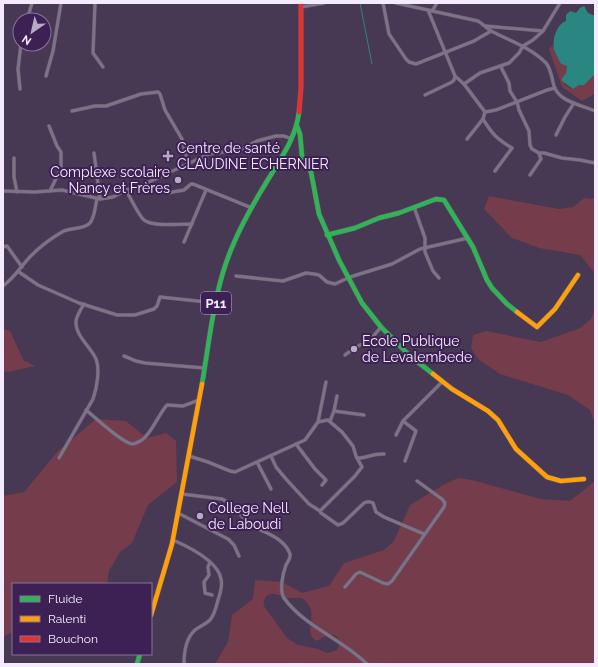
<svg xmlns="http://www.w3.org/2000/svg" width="598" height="667" font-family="Raleway,sans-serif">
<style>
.green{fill:#753c4b;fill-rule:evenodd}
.water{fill:#2a8681}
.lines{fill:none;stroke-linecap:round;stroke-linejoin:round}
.stream{stroke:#2a8681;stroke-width:1}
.street-casing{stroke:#62566b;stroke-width:4}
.fast-casing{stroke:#62566b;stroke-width:5.5}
.slow-casing{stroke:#62566b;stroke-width:5.5}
.jam-casing{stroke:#62566b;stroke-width:5.5}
.street{stroke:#7d7286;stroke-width:3}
.fast{stroke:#30b455;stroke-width:4.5}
.slow{stroke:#ff9f0a;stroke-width:4.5}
.jam{stroke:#e5322d;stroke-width:4.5}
.poi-dot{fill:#b8acc2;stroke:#3e2154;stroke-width:1.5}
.labels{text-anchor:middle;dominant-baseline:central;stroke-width:4;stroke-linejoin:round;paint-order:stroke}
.shield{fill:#3e2154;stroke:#beaecb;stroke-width:1}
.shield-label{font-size:13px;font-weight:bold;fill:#f5ebfe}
.poi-label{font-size:14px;fill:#f5ebfe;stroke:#3e2154;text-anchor:start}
</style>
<rect width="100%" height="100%" fill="#473853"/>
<g class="green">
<polygon points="553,45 555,53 561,64 567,66 566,73 562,78 564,84 572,89 579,85 584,85 595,74 595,94 582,101 562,87 549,49"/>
<polygon points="489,196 559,209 573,207 584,198 595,199 595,274 580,255 539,248 512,238 484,209"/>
<polygon points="595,309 595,424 590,410 568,395 500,374 478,359 471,348 473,335 486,331 541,342 580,328 591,319"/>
<polygon points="3,329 10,331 24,361 28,362 35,366 8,372 3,371"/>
<polygon points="96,419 126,421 147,438 166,433 176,441 177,482 148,505 132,543 120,552 109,571 107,584 13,584 13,632 3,637 3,496 24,492 58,451"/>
<path d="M458,478L472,480L541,499L570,501L595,481V664H215L228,642L232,615L253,599L255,580L282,582L302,593L329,586L344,563L384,550L394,541L410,505L445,484ZM270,594C276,593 282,597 288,598C292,599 297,597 301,598C304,599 306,602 308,604C318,617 302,633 317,641C321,638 332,632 337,637C339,639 339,641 340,644L337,650L327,653L318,649L298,645L287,638L264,606C263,601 265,596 270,594Z"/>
</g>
<path class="water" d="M584,6L588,13L595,16V74L584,85H579L573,89L562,81V78L566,73L567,66L561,64C559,60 557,57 555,52C551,43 556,24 566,21V15L570,11L576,13L580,8Z"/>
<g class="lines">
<polyline class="stream" points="360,3 372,64"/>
<g class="street-casing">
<g id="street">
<polyline points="95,3 93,53 103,67"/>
<polyline points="383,3 389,34 406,59 409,62 416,64 474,41 491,31"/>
<path d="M396,3L478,21C483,24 487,29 493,32C511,41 531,48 546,63C551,69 552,79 554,86C559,102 582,105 595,111"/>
<polyline points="301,7 324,3"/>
<polyline points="428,10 455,76 464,84 485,112"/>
<polyline points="432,11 437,3"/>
<polyline points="27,20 32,3"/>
<polyline points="485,26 543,31"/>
<polyline points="501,67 509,83 510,91 517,102 519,110 529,131 530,145 532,149 539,153 544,153 562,158 580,160 595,163"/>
<polyline points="46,76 53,51 61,3"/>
<polyline points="464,84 480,73 509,63 519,53 523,46 533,40 543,31 560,3"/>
<polyline points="20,89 18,69 21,44"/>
<polyline points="425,95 452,82 454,80 455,76"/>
<polyline points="72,111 95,106 106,106 141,94 158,92 160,94 165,110 182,139 188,163"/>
<polyline points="485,112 496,110 547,90 555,88"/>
<path d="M483,119C492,134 497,139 512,148L495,171"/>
<polyline points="49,126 57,146 61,152 61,168 50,191"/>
<polyline points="556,135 565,117 574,103"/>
<polyline points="467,139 483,119 485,112"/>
<polyline points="94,153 100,199"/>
<polyline points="14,158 14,177 17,192"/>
<polyline points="530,175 541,159 539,153"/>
<path d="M126,190C130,197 139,216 144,220C153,227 180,224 192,224"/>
<polyline points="3,191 35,192 62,190 100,199 113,197 126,190 138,187 209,154 242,149 257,141 276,136 284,136 292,139"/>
<polyline points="167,193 184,190 191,184 193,184 252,208"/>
<polyline points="414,207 425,238 425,252 433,271 439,278"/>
<polyline points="184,242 206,190"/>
<polyline points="3,247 7,246 22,267"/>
<polyline points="19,272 38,285 79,303 117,315 135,315 154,309 157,306 160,297 216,303"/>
<polyline points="236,276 283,281 306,273 314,274 319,275 327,282 335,284 350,277 392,264 420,249 468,238"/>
<path d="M3,286C14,278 19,269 28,259C37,249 50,239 62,232C70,227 84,230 90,223C95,217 95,206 97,199"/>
<polyline points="345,355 353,349 371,339 381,327"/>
<polyline points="124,356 136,361 145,363 204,368"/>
<path d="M86,410C95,417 123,444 133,444C135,444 140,441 142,440C152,433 158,415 167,405L183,406L199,400"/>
<polyline points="334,411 364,415"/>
<polyline points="330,421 334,411 337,396"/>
<polyline points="403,421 416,431 405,461"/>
<polyline points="318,422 326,382"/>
<polyline points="396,435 403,421 442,382"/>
<polyline points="296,444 315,469 326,480 322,485"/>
<polyline points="189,456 208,462 230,471 235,472 305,440 318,422 328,420 342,432 353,446 356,456 362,467 355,476 320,511"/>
<path d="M271,456L276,467L286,479L309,504L320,511L321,513L338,525L343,523L364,503C367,501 369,501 373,503L376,512L384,517L424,534"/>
<path d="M59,458L93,399C97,388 100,369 96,359C91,347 75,336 76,321C77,315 81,309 84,304"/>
<path d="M357,458C365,459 373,453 384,454"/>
<polyline points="257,462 271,489"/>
<path d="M182,494L222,499C239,506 239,517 251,525C264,533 284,537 290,554C291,558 288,561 286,565C283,573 279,590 284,598C305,627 342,639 367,664"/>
<polyline points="178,513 228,539 234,545 239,556"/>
<path d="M173,540C189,547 218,561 221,579C223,586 220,594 218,600C216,607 215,614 210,620C206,624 200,626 195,630C186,638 184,653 184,664"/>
<polyline points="210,562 208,567 209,575 204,582 205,593 212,595"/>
<polyline points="345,587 356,574 360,572 383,583 388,584 392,581 444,507 445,503 442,499 417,481"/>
</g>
</g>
<g class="fast-casing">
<g id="fast">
<polyline points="297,126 300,134 302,156 311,172 319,214 339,260 362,303 381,327 410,356 433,374"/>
<polyline points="327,235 355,228 379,218 399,213 436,199 444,200 473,247 487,280 492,288 507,304 517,312"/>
<path d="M202,384C210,338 214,288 233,245C243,221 256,199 269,178C282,157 296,137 299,112"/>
<polyline points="137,664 140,654"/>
</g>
</g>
<g class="slow-casing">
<g id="slow">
<polyline points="517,312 537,327 555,309 578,275"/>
<polyline points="433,374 452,389 488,411 498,420 516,449 547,477 561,481 584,479"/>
<polyline points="151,615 172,544 202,384"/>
</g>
</g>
<g class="jam-casing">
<polyline id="jam" points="299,112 301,88 301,3"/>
</g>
<use href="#street" class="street"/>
<use href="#fast" class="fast"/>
<use href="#slow" class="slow"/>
<use href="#jam" class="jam"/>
</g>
<g class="poi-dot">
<path d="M166 150h4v4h4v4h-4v4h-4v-4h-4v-4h4z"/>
<circle cx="178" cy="180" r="4"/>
<circle cx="354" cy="349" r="4"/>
<circle cx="200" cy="516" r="4"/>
</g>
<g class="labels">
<rect class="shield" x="201" y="292" width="30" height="22" rx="3"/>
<g class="shield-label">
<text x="216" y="303">P11</text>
</g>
<g class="poi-label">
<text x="177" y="148">Centre de santé<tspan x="177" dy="16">CLAUDINE ECHERNIER</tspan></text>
<text x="170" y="172" text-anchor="end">Complexe scolaire<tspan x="170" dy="16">Nancy et Frères</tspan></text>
<text x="362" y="341">Ecole Publique<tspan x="362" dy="16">de Levalembede</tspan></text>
<text x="208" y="508">College Nell<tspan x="208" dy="16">de Laboudi</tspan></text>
</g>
</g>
<rect width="598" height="667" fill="none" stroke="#f5ebfe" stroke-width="8"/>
<rect x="12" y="583" width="140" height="72" fill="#3e2154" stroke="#877298"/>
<rect x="20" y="596" width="20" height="6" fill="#30b455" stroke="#877298"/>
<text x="48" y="603" font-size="12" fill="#f5ebfe">Fluide</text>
<rect x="20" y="616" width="20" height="6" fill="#ff9f0a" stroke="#877298"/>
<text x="48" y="623" font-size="12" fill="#f5ebfe">Ralenti</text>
<rect x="20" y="636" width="20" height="6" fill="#e5322d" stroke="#877298"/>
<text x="48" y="643" font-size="12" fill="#f5ebfe">Bouchon</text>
<g transform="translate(32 32) rotate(214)"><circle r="19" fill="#3e2154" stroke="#877298"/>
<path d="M0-3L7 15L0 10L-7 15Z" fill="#b8acc2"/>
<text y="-6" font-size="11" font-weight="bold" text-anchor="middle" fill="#f5ebfe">N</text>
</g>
</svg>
